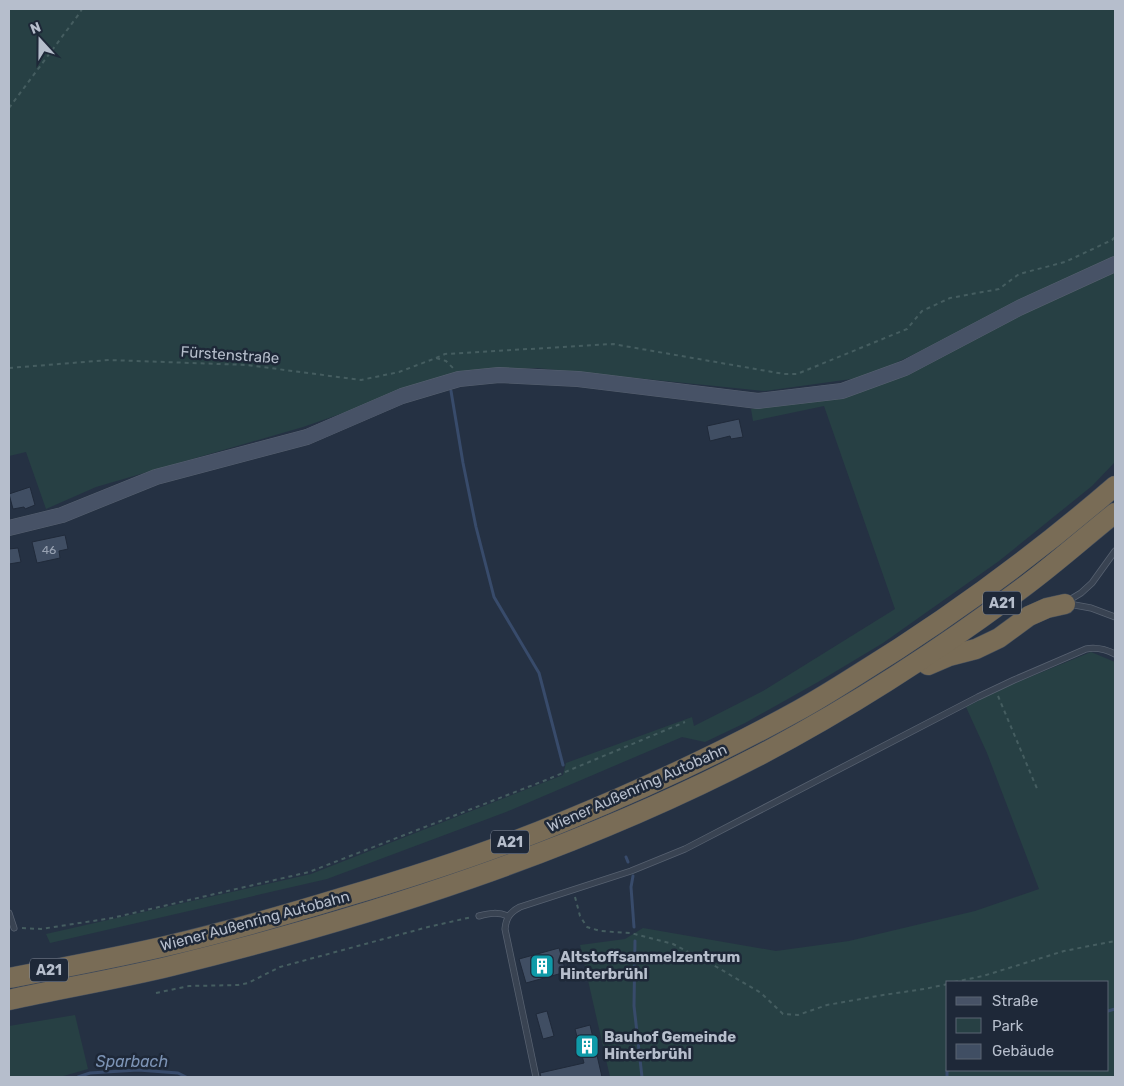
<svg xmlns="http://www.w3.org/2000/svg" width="1124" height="1086" font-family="Rubik,sans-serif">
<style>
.green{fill:#274044;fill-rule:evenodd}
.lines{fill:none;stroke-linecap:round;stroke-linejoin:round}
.stream{stroke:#384b6b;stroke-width:3}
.building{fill:#404e63;stroke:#202a3a}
.lane-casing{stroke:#576170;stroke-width:7}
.secondary-casing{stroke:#576170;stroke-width:16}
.highway-casing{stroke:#444e5d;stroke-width:21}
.path{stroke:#455d60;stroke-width:2;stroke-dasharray:4 4;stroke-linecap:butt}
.lane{stroke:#394352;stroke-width:5.5}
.secondary{stroke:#475266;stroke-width:15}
.highway{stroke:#796c56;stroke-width:20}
.labels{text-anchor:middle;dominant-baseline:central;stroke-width:5;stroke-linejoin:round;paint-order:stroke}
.number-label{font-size:12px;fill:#98a2b2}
.shield{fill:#1e2838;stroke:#8891a0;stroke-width:1}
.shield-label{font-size:14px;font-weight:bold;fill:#b6becc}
.street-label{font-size:15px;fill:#b6becc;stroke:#1e2838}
.poi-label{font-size:15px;font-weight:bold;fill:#b6becc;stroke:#1e2838;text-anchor:start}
.water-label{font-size:16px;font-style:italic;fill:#7c93b5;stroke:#1e2838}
</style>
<rect width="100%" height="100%" fill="#253143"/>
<g class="green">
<polygon points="9,9 1115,9 1115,259 866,377 765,391 537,368 461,372 303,427 96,487 46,509 26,452 9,456"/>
<polygon points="1115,270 1115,461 1114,463 1092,486 999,561 883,643 818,682 745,723 705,742 682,737 506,812 327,879 50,943 46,934 311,874 563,775 566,763 692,717 694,726 763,691 895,609 824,406 753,421 751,409 789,404 844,395"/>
<path d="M1091,652L1115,662V1077H610L580,945L625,939L643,928L776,951L849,941L975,911L1039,889L987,753L966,707L1001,689ZM948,982H1108V1070H948Z"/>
<polygon points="75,1015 88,1069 60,1077 9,1077 9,1026"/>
</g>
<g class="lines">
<g class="stream">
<polyline points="451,391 463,463 476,527 494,597 539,673 563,765"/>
<polyline points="626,857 628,862"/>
<polyline points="633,876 631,887 634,927"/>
<polyline points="635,941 634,1006 642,1077"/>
<polyline points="1108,1011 1115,1009"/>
<polyline points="78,1077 90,1073 138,1070 178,1073 186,1077"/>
<polyline points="947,1077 947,1070 949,1070"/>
</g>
</g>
<g class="building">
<polygon points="739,419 743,437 731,439 730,436 710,441 707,426"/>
<polygon points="30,487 35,505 25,509 24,507 13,509 9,494"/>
<polygon points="65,535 68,549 59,551 60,558 37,563 32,542"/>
<polygon points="18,548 21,562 9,564 9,549"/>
<polygon points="559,948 566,972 526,983 519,959"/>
<polygon points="547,1011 554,1036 543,1039 536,1014"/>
<polygon points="590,1025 602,1077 541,1077 540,1073 584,1063 575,1029"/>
</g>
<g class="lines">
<g class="lane-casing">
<g id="lane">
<polyline points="1066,602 1081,593 1092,583 1115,551"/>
<polyline points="1069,604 1091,608 1115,617"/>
<polyline points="9,913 14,928"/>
<path d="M479,916C490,913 498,912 508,916"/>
<path d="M536,1077L505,929C506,918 510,912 520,907L631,871L685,849L978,697L1014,680L1086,649C1097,647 1105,649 1115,654"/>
</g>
</g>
<g class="secondary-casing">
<polyline id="secondary" points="9,528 62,515 156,477 307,437 402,396 459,379 499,375 578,379 758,401 842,391 905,368 1019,308 1115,264"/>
</g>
<g class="highway-casing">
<g id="highway">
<polyline points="928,665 949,656 976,649 999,638 1029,616 1047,608 1065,604"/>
<path d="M9,978C61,968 114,958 166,946C226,932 285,915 344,897C419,875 493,851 565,821C645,788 723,752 799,710C819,699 838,687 857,675C948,619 1034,556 1115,486"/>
<path d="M9,1000C63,988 118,979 171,966C374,916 575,851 760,755C853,706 941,649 1025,586C1056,563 1085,537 1115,513"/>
</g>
</g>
<g class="path">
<polyline points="9,108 79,14 82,9"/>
<polyline points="436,358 445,354 613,344 784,374 797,374 907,329 922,311 950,298 999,289 1019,274 1065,262 1112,240 1115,237"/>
<polyline points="9,368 109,360 247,365 361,380 399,372 436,358 446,361 453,368"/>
<polyline points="998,696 1038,791"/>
<polyline points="575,897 580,916 587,927 600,931 631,933 673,944 715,966 761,993 783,1014 798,1015 827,1005 883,995 924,989 948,984"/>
<polyline points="22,928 41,929 112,918 309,872 546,780 685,722"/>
<polyline points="954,982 983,976 1064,951 1115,941"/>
<polyline points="156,993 189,986 238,985 248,983 280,967 428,927 472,917"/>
</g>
<use href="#lane" class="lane"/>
<use href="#secondary" class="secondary"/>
<use href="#highway" class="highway"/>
</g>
<defs>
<g id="building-square" transform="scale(1.25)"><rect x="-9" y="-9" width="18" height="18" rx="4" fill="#0f9aa8" stroke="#1e2838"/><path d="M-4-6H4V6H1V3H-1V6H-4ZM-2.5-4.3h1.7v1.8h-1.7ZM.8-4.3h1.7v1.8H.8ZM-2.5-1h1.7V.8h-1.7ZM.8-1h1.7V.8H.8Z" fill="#fff"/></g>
</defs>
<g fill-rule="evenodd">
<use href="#building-square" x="542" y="966"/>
<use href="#building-square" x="587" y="1046"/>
</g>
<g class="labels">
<g class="number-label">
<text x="49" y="550">46</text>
</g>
<g class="shield">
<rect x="983" y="591.5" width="38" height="23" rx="4"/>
<rect x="491" y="830.5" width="38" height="23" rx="4"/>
<rect x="30" y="958.5" width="38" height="23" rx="4"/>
</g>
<g class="shield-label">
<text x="1002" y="603">A21</text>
<text x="510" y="842">A21</text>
<text x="49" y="970">A21</text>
</g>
<g class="street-label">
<text transform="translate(230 355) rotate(4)">Fürstenstraße</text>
<text transform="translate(637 788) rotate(-24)">Wiener Außenring Autobahn</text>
<text transform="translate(255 921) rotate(-15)">Wiener Außenring Autobahn</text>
</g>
<g class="poi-label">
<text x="560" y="957">Altstoffsammelzentrum<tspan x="560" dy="17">Hinterbrühl</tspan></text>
<text x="604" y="1037">Bauhof Gemeinde<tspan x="604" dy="17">Hinterbrühl</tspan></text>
</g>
<g class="water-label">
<text x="132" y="1061">Sparbach</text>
</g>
</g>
<rect width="1124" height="1086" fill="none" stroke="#b6becc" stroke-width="20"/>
<rect x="946" y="981" width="162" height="90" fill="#1e2838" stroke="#5b6473"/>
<rect x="956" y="997" width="25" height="8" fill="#475266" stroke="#5b6473"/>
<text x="992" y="1006" font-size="15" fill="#b6becc">Straße</text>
<rect x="956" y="1018" width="25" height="15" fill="#274044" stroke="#5b6473"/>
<text x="992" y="1031" font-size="15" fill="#b6becc">Park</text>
<rect x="956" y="1044" width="25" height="15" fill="#404e63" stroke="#5b6473"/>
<text x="992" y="1056" font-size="15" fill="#b6becc">Gebäude</text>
<g transform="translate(40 40) rotate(339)" stroke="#1e2838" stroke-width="4" paint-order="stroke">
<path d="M0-4L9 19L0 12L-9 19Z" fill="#b6becc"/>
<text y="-8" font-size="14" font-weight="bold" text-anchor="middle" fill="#b6becc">N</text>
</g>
</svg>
